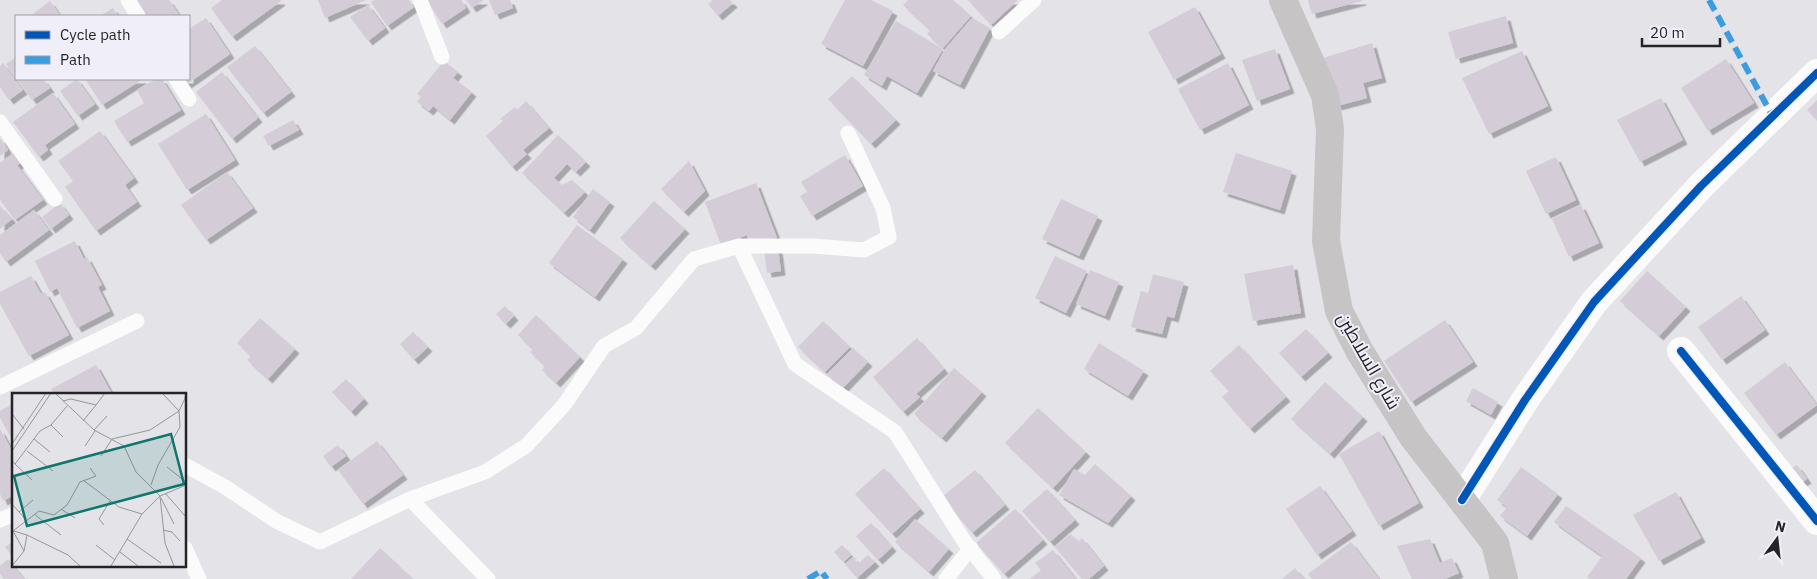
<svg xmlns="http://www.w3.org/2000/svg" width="1817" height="579" font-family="'IBM Plex Sans',Cairo,sans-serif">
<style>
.building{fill:#d4ccd7;filter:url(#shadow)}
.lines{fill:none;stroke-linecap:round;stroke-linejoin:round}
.lane{stroke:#fbfbfc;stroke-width:15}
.street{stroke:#fbfbfc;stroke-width:28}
.secondary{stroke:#c6c4c4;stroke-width:28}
.quiet{stroke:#3c9ce0;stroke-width:6;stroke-dasharray:12 6;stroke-linecap:butt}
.cycleway-casing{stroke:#f0eef8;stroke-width:11}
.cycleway{stroke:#0057b8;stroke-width:8}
.labels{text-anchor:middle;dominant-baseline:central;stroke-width:4;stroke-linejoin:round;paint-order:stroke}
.street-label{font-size:18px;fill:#242326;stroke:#f0eef8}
.inset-road{fill:none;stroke:#97969a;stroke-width:1}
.view{fill:#0f766e;fill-opacity:0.15;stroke:#0f766e;stroke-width:2.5}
.inset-edge{fill:none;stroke:#242326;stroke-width:2.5}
</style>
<defs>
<filter id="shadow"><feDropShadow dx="4.5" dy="4.5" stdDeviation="0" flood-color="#0004"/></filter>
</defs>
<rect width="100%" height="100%" fill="#e4e3e8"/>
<g class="building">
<polygon points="133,0 169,0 180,16 144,16"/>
<polygon points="222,0 280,0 281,1 232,37 211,8"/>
<polygon points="318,0 366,0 325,18"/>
<polygon points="374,0 409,0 414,7 387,26 371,2"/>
<polygon points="427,0 461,0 466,8 442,24"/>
<polygon points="466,0 484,0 472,8"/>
<polygon points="489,0 510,0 513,8 495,15"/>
<polygon points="713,0 730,0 733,3 718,16 708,4"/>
<polygon points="845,0 871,0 893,11 863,66 821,44"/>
<polygon points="908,0 953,0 971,16 943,48 927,34 930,30 903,5"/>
<polygon points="968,0 1018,0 991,25"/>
<polygon points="1308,0 1362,0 1362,1 1312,14"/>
<polygon points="50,1 60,15 34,16 33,14"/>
<polygon points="368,5 385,28 368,41 350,17"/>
<polygon points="1195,7 1221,54 1174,80 1148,32"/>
<polygon points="113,8 118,16 100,16"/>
<polygon points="1506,16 1513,43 1456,59 1448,32"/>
<polygon points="206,18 230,54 187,84 183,79 189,79 189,29"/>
<polygon points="972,18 990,28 960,85 933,71 945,49"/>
<polygon points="896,21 943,49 917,93 887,76 882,86 864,75"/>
<polygon points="1372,43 1382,78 1363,83 1367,98 1337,106 1323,58"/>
<polygon points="255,46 291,92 263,113 227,67"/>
<polygon points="1275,49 1290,89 1257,101 1242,60"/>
<polygon points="1522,51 1548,106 1489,134 1462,78"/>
<polygon points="16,57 16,78 6,64"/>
<polygon points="1726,59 1754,103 1708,131 1681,88"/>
<polygon points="444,61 458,72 453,78 472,92 450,120 433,106 429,111 417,102 421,97 417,94"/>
<polygon points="3,63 23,90 9,100 0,87 0,66"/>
<polygon points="1228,63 1249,105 1200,130 1178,89"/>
<polygon points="222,72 258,118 232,139 196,92"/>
<polygon points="852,76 896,120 871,144 828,99"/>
<polygon points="17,79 43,79 50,88 32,100"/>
<polygon points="77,79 95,104 78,116 60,91"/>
<polygon points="85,79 143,79 102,105"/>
<polygon points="156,79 162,79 181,110 127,142 114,121 144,103 137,90"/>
<polygon points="53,93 75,124 45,145 48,150 39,157 13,122"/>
<polygon points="1661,98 1683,140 1640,162 1617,120"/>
<polygon points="1817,100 1817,120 1807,110"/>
<polygon points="526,101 549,128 523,150 527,154 512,167 486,136 503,121 500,119 515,107 517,110"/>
<polygon points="206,114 235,160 187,190 158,144"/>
<polygon points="293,120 299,130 269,146 263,136"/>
<polygon points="100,131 134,178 125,185 137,202 96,231 65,187 73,181 58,161"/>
<polygon points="558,135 586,162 576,172 567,164 554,178 562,185 572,180 585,192 564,213 522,173"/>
<polygon points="0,138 8,150 0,156"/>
<polygon points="13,153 21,163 17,165 43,200 15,220 0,200 0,163"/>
<polygon points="1236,153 1292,171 1280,210 1223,192"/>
<polygon points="845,155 863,186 812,216 800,196 807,192 801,182"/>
<polygon points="1556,157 1576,200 1546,214 1526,171"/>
<polygon points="689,161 705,191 684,212 661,189"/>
<polygon points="227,172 253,208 206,240 181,205"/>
<polygon points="756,183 777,238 748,241 747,235 721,245 705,202"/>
<polygon points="593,189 610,202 590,230 573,217"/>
<polygon points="1061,199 1098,216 1079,256 1042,239"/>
<polygon points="654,201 685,229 651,266 620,238"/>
<polygon points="60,203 69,215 51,229 42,217"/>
<polygon points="1581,205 1599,243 1569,257 1552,219"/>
<polygon points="0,206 12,219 0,229"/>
<polygon points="34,210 49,230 6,262 0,253 0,235"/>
<polygon points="577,225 623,259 595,297 549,263"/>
<polygon points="75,241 84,259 87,257 102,285 98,287 110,311 77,328 57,288 50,292 35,261"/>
<polygon points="778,248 781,271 767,273 764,250"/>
<polygon points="1055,256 1087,271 1066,313 1035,298"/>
<polygon points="1293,265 1301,313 1253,321 1244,274"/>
<polygon points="1090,270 1119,282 1105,316 1076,304"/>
<polygon points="1647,271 1686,307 1659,336 1620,301"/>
<polygon points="1153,274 1184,282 1174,318 1167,316 1162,334 1131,327 1141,291 1148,293"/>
<polygon points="31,276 41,294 45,292 69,335 29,356 0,304 0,292"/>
<polygon points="1741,296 1765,330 1722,360 1698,327"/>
<polygon points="505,306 514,316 506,324 496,314"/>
<polygon points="536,315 580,357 556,383 542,370 545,366 530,352 533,350 518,335"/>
<polygon points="260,318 295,349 268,379 247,360 251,356 237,343"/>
<polygon points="1445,320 1473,362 1411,402 1384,361"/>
<polygon points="823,321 850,347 825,372 798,347"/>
<polygon points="1306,329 1328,353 1301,377 1279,353"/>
<polygon points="413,332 428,347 414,360 400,344"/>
<polygon points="917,338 944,369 916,394 920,397 903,412 873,377"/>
<polygon points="1099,343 1144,371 1128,396 1084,369"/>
<polygon points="1239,345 1286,397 1250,429 1222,397 1229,391 1210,371"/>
<polygon points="853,348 868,362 842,389 827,374"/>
<polygon points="1785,362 1817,405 1776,435 1744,393"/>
<polygon points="96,365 112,394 54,394 51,389"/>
<polygon points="954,368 982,392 942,438 914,414"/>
<polygon points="346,379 364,399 351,412 332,392"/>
<polygon points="1325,382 1363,417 1330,454 1291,419"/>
<polygon points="1473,388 1498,402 1491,415 1466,401"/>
<polygon points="14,403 14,443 0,418 0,411"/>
<polygon points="1038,408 1086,452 1053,488 1005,443"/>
<polygon points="0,429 14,454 14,495 3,501 0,494"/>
<polygon points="1379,431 1419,503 1379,526 1339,454"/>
<polygon points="377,441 403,475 363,504 338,470"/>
<polygon points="338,445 346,456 331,467 323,456"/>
<polygon points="1095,464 1131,496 1108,523 1059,495 1074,469 1085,475"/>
<polygon points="1797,465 1807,479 1799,484 1789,470"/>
<polygon points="1521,467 1558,494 1527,536 1500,516 1507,507 1497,500"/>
<polygon points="884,468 920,509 892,534 855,494"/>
<polygon points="975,470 1005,505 972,533 942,497"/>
<polygon points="1320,486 1352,531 1317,555 1286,509"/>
<polygon points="1047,489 1075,520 1050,542 1022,511"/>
<polygon points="1676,492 1701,538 1659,561 1633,515"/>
<polygon points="1566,506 1641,558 1626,579 1590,579 1587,577 1602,556 1554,522"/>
<polygon points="1015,509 1043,540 1004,574 976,543"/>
<polygon points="915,519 949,549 929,572 895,542"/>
<polygon points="871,523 892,547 878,560 856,536"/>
<polygon points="1071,534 1078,542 1082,538 1104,566 1089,579 1082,579 1055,547"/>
<polygon points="1430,539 1440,563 1452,558 1459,573 1445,579 1412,579 1397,546"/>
<polygon points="14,541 14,559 5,547"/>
<polygon points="1351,542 1379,579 1312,579 1308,574"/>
<polygon points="842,545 851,555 844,562 834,552"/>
<polygon points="380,548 413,579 351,579"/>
<polygon points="1053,550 1076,579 1030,579 1041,570 1035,563"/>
<polygon points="868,555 875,562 857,578 845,564 853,557 858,564"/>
<polygon points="8,559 24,579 4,579 0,574 0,566"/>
<polygon points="1295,568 1304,579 1282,579"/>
</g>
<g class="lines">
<g class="lane">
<polyline points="128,0 138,16"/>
<polyline points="420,0 442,57"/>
<polyline points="999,32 1034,0"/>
<polyline points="176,79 189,99"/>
<polyline points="0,122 55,199"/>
<polyline points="739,246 795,364 895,432 964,541 994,579"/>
<polyline points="0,387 137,321"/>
<polyline points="185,465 225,487 278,522 320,542 410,499 485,472 526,446 564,405 604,346 636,328 694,259 739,246 813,246 864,250 889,237 883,208 848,133"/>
<polyline points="410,499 488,579"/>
<polyline points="0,520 14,514"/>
<polyline points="185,548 199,579"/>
<polyline points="946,579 971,548"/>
</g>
<g class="street">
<polyline points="1681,351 1817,521"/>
<polyline points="1462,500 1525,400 1594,302 1701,186 1817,73"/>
</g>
<polyline class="secondary" points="1283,0 1325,95 1330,129 1326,241 1339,311 1360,352 1413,437 1495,543 1504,579"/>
<g class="quiet">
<polyline points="1709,0 1772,115"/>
<polyline points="808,579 821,571 827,579"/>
</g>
<g class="cycleway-casing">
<g id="cycleway">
<polyline points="1681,351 1817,521"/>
<polyline points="1462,500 1525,400 1594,302 1701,186 1817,73"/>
</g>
</g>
<use href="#cycleway" class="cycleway"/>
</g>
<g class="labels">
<g class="street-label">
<text transform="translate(1369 361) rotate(60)">شارع السلاطين</text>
</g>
</g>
<g transform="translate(12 393)">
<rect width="174" height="174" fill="#e4e3e8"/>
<path class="inset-road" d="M43,0L82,37L112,53L124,79L148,103L174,92M51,8L59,6L84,12L93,0M0,21L12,36M71,28L84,12M39,32L51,44M82,37L95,23M22,46L38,59M0,51L34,0M73,53L83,38M0,58L39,0M15,58L41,78M89,63L100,46L138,37L167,18L174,3M0,68L3,71L28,38L39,32L55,13M3,71L20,87M155,74L174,89M71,87L107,114L130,121M139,92L146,72L168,34L167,18L150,0M153,100L174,124M148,103L153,150L162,173M149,105L162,131M0,111L14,127M49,116L63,125M7,119L21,107M22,121L49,142M92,132L87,126L98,108M151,137L160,139L168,148M2,138L15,142L56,162L68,173M115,146L149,170M84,152L103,167M12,158L1,138L27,118L42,122L55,112L68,89L84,83L78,75M108,159L126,173M0,173L12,158L15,142M99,173L130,121L148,103"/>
<path class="view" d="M159,41L172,91L15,133L2,83Z"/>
<rect width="174" height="174" class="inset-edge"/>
</g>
<rect x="15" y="15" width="175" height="65" fill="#f0eef8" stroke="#9e9da4"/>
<rect x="25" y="31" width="25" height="8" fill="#0057b8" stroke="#9e9da4"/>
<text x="60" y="40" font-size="15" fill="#242326">Cycle path</text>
<rect x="25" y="56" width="25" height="8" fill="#3c9ce0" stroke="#9e9da4"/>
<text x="60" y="65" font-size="15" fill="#242326">Path</text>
<g transform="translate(1777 539) rotate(15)" stroke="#f0eef8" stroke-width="4" paint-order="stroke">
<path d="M0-4L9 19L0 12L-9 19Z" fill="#242326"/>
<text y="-8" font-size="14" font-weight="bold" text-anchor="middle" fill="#242326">N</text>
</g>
<path d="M1642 38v8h78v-8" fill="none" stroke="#242326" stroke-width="2.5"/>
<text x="1650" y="38" font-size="15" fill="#242326" stroke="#f0eef8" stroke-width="4" paint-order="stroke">20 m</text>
</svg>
